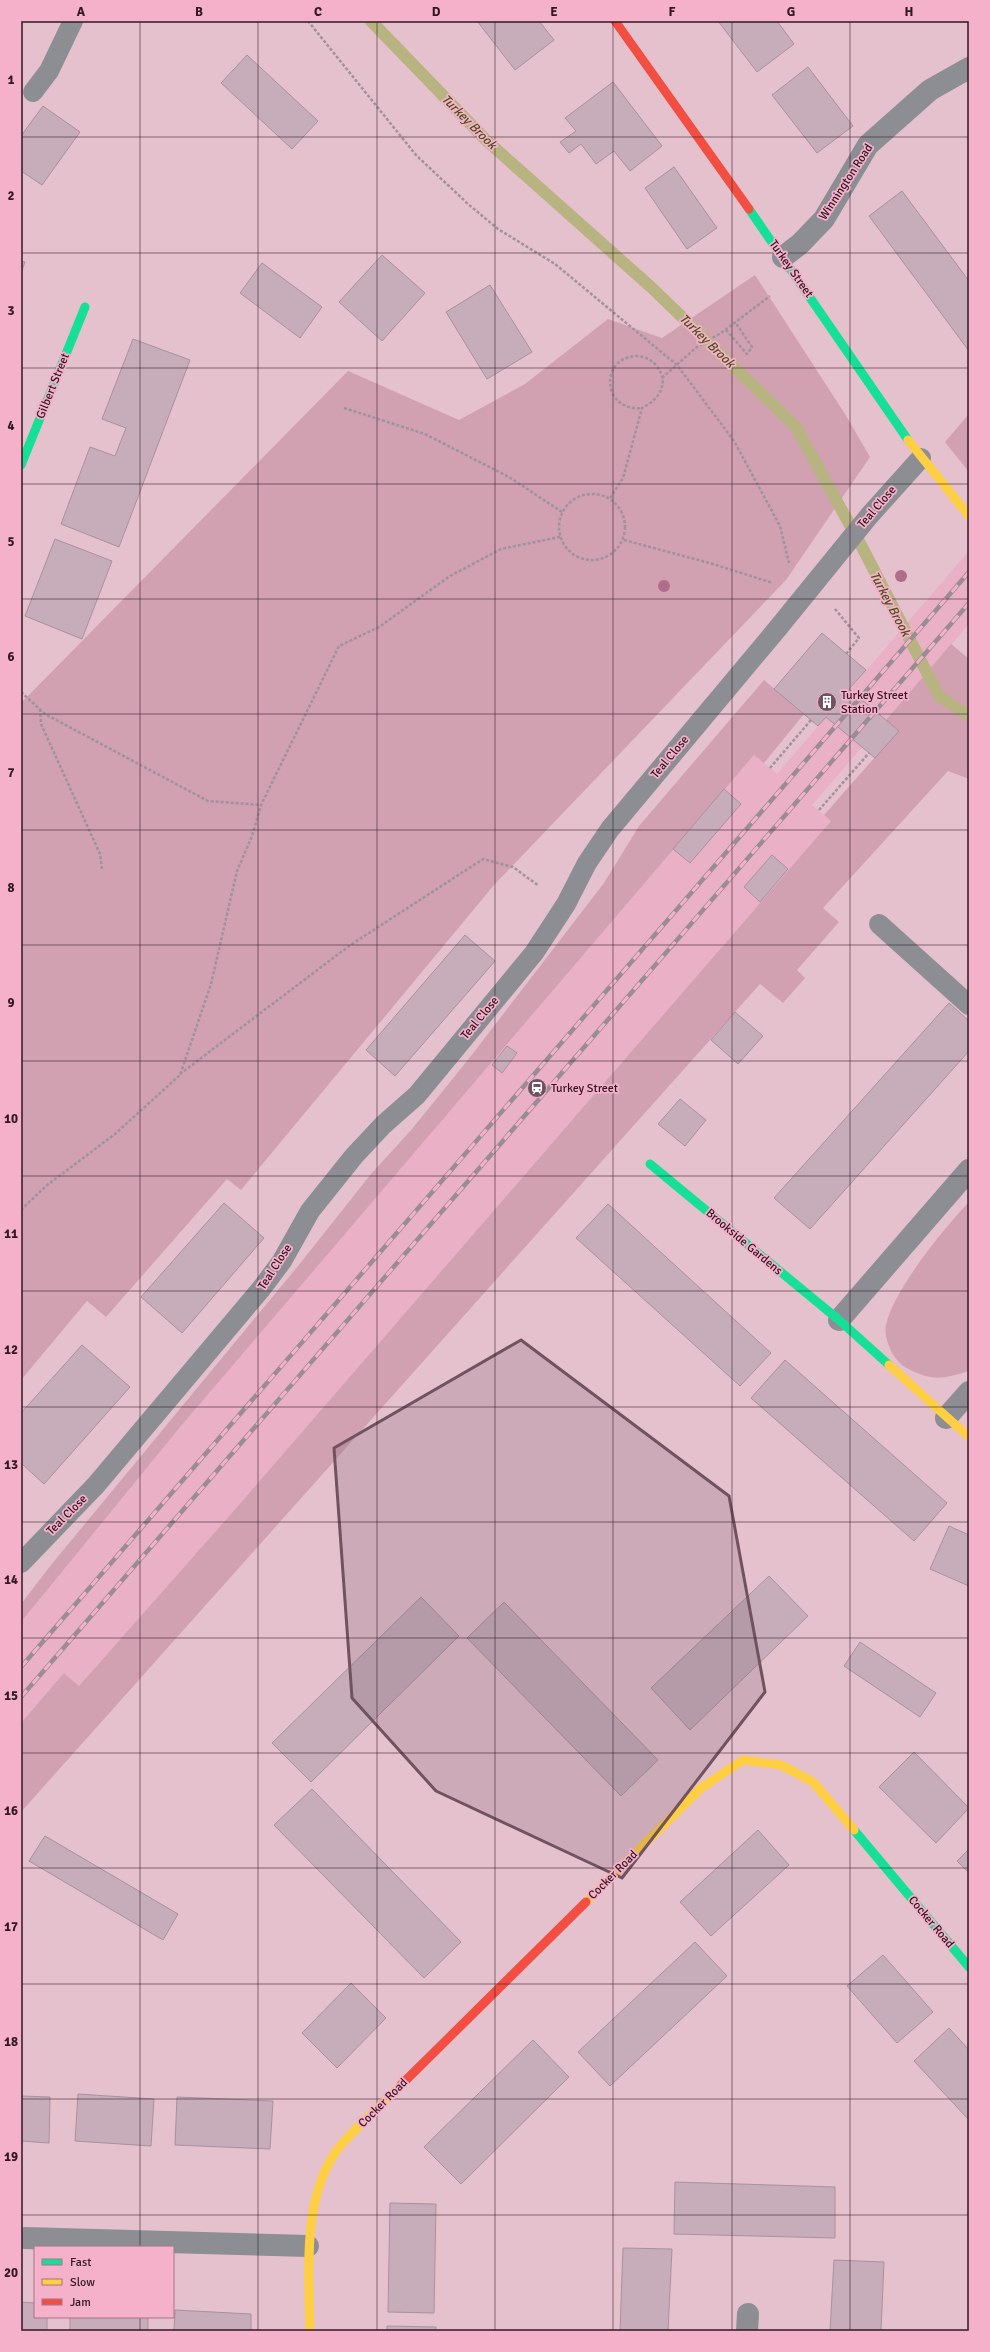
<svg xmlns="http://www.w3.org/2000/svg" width="990" height="2352" font-family="Signika,sans-serif">
<style>
.built{fill:#eab0c5}
.green{fill:#d1a1b2}
.lines{fill:none;stroke-linecap:round;stroke-linejoin:round}
.stream{stroke:#b8b482;stroke-width:12}
.building{fill:#c7adba;stroke:#aa909d}
.path{stroke:#9e929b;stroke-width:2.5;stroke-dasharray:3 2;stroke-linecap:butt}
.lane{stroke:#8c8e94;stroke-width:20}
.street{stroke:#8c8e94;stroke-width:22}
.fast{stroke:#16e098;stroke-width:9}
.slow{stroke:#ffcf43;stroke-width:9}
.jam{stroke:#f24e42;stroke-width:9}
.rail-casing{stroke:#998c94;stroke-width:4.5}
.rail{stroke:#f4b1c9;stroke-width:3;stroke-dasharray:9;stroke-linecap:butt}
.tree{fill:#b06c8a}
.marked{fill:#70535e;fill-opacity:0.2;stroke:#70535e;stroke-width:3;stroke-linejoin:round}
.grid{fill:none;stroke:#311822;stroke-width:1;stroke-opacity:0.55}
.labels{text-anchor:middle;dominant-baseline:central;stroke-width:3.5;stroke-linejoin:round;paint-order:stroke}
.street-label{font-size:12px;fill:#311822;stroke:#f4b1c9}
.poi-label{font-size:12px;fill:#311822;stroke:#f4b1c9;text-anchor:start}
.water-label{font-size:13px;font-style:italic;fill:#4d531b;stroke:#f4b1c9}
.neatline{fill:none;stroke:#311822;stroke-width:1.5}
.grid-label{font-size:13px;text-anchor:middle;font-weight:bold;fill:#311822}
</style>
<rect width="100%" height="100%" fill="#e5c0cd"/>
<polygon class="built" points="969,551 969,624 812,805 831,821 238,1506 79,1686 64,1673 21,1723 21,1622 25,1617 181,1426 754,755 777,774"/>
<g class="green">
<polygon points="755,275 845,414 870,457 786,580 494,885 241,1190 227,1179 106,1317 87,1301 21,1380 21,703 348,371 459,420 525,384 608,319 662,338"/>
<polygon points="969,414 969,472 945,442"/>
<polygon points="951,644 969,659 969,779 948,771 823,908 839,922 797,970 805,978 783,1003 760,984 21,1812 21,1723 64,1673 79,1686 238,1506 831,821 824,815 898,731 886,720"/>
<polygon points="764,680 804,714 764,763 754,755 181,1426 21,1622 21,1604 51,1565 298,1266 371,1174 412,1129 471,1056 604,883 639,826"/>
<path d="M969,1202V1371C942,1379 932,1382 905,1367C894,1361 883,1339 886,1325C893,1291 944,1228 969,1202Z"/>
</g>
<g class="lines">
<polyline class="stream" points="371,21 487,141 652,288 796,427 862,547 939,696 969,716"/>
</g>
<g class="building">
<polygon points="477,21 539,21 554,40 515,70"/>
<polygon points="718,21 777,21 794,44 757,72"/>
<polygon points="247,55 318,121 292,149 221,83"/>
<polygon points="808,67 853,126 817,153 772,95"/>
<polygon points="613,82 662,146 630,171 614,151 596,164 581,144 569,153 560,142 576,131 565,118"/>
<polygon points="43,106 80,132 42,185 21,171 21,136"/>
<polygon points="674,167 717,228 687,249 645,188"/>
<polygon points="902,191 969,281 969,351 869,216"/>
<polygon points="382,255 425,293 382,341 339,302"/>
<polygon points="21,261 25,262 21,273"/>
<polygon points="262,263 322,307 300,338 240,293"/>
<polygon points="490,285 532,352 487,379 446,312"/>
<polygon points="133,339 190,360 119,547 61,524 90,447 115,456 126,428 102,419"/>
<polygon points="55,539 112,561 82,639 25,616"/>
<polygon points="822,633 866,670 849,689 899,731 875,758 826,717 818,726 774,689"/>
<polygon points="724,789 741,804 690,863 673,849"/>
<polygon points="772,855 788,869 760,902 744,887"/>
<polygon points="465,935 495,961 395,1076 366,1050"/>
<polygon points="949,1003 969,1021 969,1051 810,1229 774,1198"/>
<polygon points="735,1012 763,1036 738,1064 711,1040"/>
<polygon points="507,1046 517,1053 502,1073 492,1065"/>
<polygon points="680,1099 706,1120 685,1146 658,1124"/>
<polygon points="224,1203 264,1238 182,1333 141,1297"/>
<polygon points="608,1204 771,1353 740,1386 576,1238"/>
<polygon points="82,1345 130,1387 44,1484 21,1463 21,1413"/>
<polygon points="785,1360 947,1503 914,1541 751,1398"/>
<polygon points="949,1526 969,1535 969,1586 930,1569"/>
<polygon points="769,1576 808,1616 690,1730 651,1688"/>
<polygon points="421,1597 459,1636 311,1782 272,1743"/>
<polygon points="504,1602 658,1760 621,1796 467,1638"/>
<polygon points="860,1642 936,1693 920,1717 844,1666"/>
<polygon points="914,1752 969,1808 936,1843 879,1787"/>
<polygon points="312,1789 461,1942 424,1978 274,1825"/>
<polygon points="758,1830 789,1865 711,1936 680,1902"/>
<polygon points="45,1836 178,1914 163,1940 29,1861"/>
<polygon points="969,1849 969,1873 957,1861"/>
<polygon points="695,1942 727,1976 610,2086 578,2052"/>
<polygon points="883,1955 933,2012 897,2043 847,1986"/>
<polygon points="351,1983 386,2018 337,2068 302,2033"/>
<polygon points="949,2028 969,2050 969,2120 914,2061"/>
<polygon points="533,2040 569,2077 461,2184 424,2147"/>
<polygon points="78,2094 154,2099 151,2146 75,2141"/>
<polygon points="21,2096 50,2097 49,2143 21,2141"/>
<polygon points="177,2097 273,2101 270,2149 175,2145"/>
<polygon points="675,2182 835,2187 835,2238 674,2234"/>
<polygon points="390,2203 436,2204 434,2313 388,2312"/>
<polygon points="623,2248 672,2249 668,2331 620,2331"/>
<polygon points="834,2260 884,2262 881,2331 830,2331"/>
<polygon points="21,2302 35,2303 35,2317 47,2317 47,2331 21,2331"/>
<polygon points="175,2310 251,2314 251,2331 174,2331"/>
<rect x="70" y="2317" width="78" height="14"/>
<polygon points="387,2326 436,2327 436,2331 387,2331"/>
</g>
<g class="lines">
<g class="path">
<polyline points="308,21 416,155 468,204 498,229 555,264 677,365 734,441 780,526 789,563"/>
<polyline points="726,330 747,354 752,347 735,322"/>
<polyline points="662,378 698,346 721,333 770,296"/>
<polyline points="344,408 425,434 509,477 562,512"/>
<circle cx="592" cy="527" r="33"/>
<path d="M610,498L623,478L642,408C660,399 671,382 655,364C650,359 643,356 636,356C599,358 602,412 642,408"/>
<polyline points="624,540 713,564 773,583"/>
<polyline points="835,609 859,638 846,654"/>
<polyline points="21,692 45,714 208,801 261,805"/>
<polyline points="40,709 41,724 100,854 102,869"/>
<polyline points="770,768 811,720"/>
<polyline points="819,810 869,753"/>
<polyline points="180,1074 349,946 483,859 513,867 539,886"/>
<polyline points="21,1210 46,1186 115,1134 180,1075 211,984 237,871 252,836 261,805 339,646 379,627 450,576 501,549 560,537"/>
</g>
<g class="lane">
<polyline points="33,92 49,71 73,21"/>
<polyline points="879,924 969,1005"/>
<polyline points="21,1563 96,1485 261,1289 282,1261 310,1211 354,1156 383,1125 417,1095 534,953 566,904 587,863 610,829 778,628 869,516 921,458"/>
</g>
<g class="street">
<polyline points="783,257 800,244 824,219 868,145 930,90 969,68"/>
<polyline points="839,1320 969,1170"/>
<polyline points="946,1418 969,1392"/>
<polyline points="25,2238 308,2246"/>
<polyline points="747,2331 748,2314"/>
</g>
<g class="fast">
<polyline points="749,209 908,440"/>
<polyline points="21,465 85,307"/>
<polyline points="650,1164 839,1320 889,1365"/>
<polyline points="854,1830 969,1967"/>
</g>
<g class="slow">
<polyline points="908,440 969,516"/>
<polyline points="889,1365 969,1437"/>
<polyline points="586,1902 701,1788 743,1760 781,1765 813,1782 854,1830"/>
<path d="M310,2331C309,2273 301,2193 341,2145C359,2124 382,2105 401,2085"/>
</g>
<g class="jam">
<polyline points="615,21 749,209"/>
<polyline points="401,2085 586,1902"/>
</g>
<g class="rail-casing">
<g id="rail">
<polyline points="21,1667 969,572"/>
<polyline points="21,1697 969,603"/>
</g>
</g>
<use href="#rail" class="rail"/>
</g>
<g class="tree">
<circle cx="901" cy="576" r="6"/>
<circle cx="664" cy="586" r="6"/>
</g>
<path class="marked" d="M521,1340L729,1496L765,1692L622,1878L436,1791L352,1698L334,1448Z"/>
<path class="grid" d="M140,21V2247M258,21V2331M377,21V2331M495,21V2331M613,21V2331M732,21V2331M850,21V2331M21,137H969M21,253H969M21,368H969M21,484H969M21,599H969M21,714H969M21,830H969M21,945H969M21,1061H969M21,1176H969M21,1291H969M21,1407H969M21,1522H969M21,1638H969M21,1753H969M21,1868H969M21,1984H969M21,2099H969M21,2215H969M140,2317V2331"/>
<defs>
<g id="building-disc" transform="scale(1)"><circle r="9.5" fill="#70535e" stroke="#f4b1c9"/><path d="M-4-6H4V6H1V3H-1V6H-4ZM-2.5-4.3h1.7v1.8h-1.7ZM.8-4.3h1.7v1.8H.8ZM-2.5-1h1.7V.8h-1.7ZM.8-1h1.7V.8H.8Z" fill="#fff"/></g>
<g id="station-disc" transform="scale(1)"><circle r="9.5" fill="#70535e" stroke="#f4b1c9"/><path d="M-3-6H3Q5-6 5-4V2Q5 4 3 4L4.5 6H3L1.5 4h-3L-3 6H-4.5L-3 4Q-5 4-5 2V-4Q-5-6-3-6ZM-3.5-4v3h7v-3ZM-3.5 1v1.5H-2V1ZM2 1v1.5H3.5V1Z" fill="#fff"/></g>
</defs>
<g fill-rule="evenodd">
<use href="#building-disc" x="827" y="702"/>
<use href="#station-disc" x="537" y="1088"/>
</g>
<g class="labels">
<g class="street-label">
<text transform="translate(846 182) rotate(-57)">Winnington Road</text>
<text transform="translate(791 269) rotate(55)">Turkey Street</text>
<text transform="translate(53 386) rotate(-68)">Gilbert Street</text>
<text transform="translate(877 507) rotate(-49)">Teal Close</text>
<text transform="translate(670 757) rotate(-50)">Teal Close</text>
<text transform="translate(480 1018) rotate(-50)">Teal Close</text>
<text transform="translate(744 1242) rotate(40)">Brookside Gardens</text>
<text transform="translate(275 1267) rotate(-57)">Teal Close</text>
<text transform="translate(67 1515) rotate(-45)">Teal Close</text>
<text transform="translate(613 1875) rotate(-45)">Cocker Road</text>
<text transform="translate(931 1922) rotate(50)">Cocker Road</text>
<text transform="translate(383 2103) rotate(-45)">Cocker Road</text>
</g>
<g class="poi-label">
<text x="841" y="695">Turkey Street<tspan x="841" dy="14">Station</tspan></text>
<text x="551" y="1088">Turkey Street</text>
</g>
<g class="water-label">
<text transform="translate(469 122) rotate(45)">Turkey Brook</text>
<text transform="translate(707 341) rotate(44)">Turkey Brook</text>
<text transform="translate(890 604) rotate(62)">Turkey Brook</text>
</g>
</g>
<rect width="990" height="2352" fill="none" stroke="#f4b1c9" stroke-width="44"/>
<rect x="34" y="2246" width="140" height="72" fill="#f4b1c9" stroke="#a67486"/>
<rect x="42" y="2259" width="20" height="6" fill="#16e098" stroke="#a67486"/>
<text x="70" y="2266" font-size="12" fill="#311822">Fast</text>
<rect x="42" y="2279" width="20" height="6" fill="#ffcf43" stroke="#a67486"/>
<text x="70" y="2286" font-size="12" fill="#311822">Slow</text>
<rect x="42" y="2299" width="20" height="6" fill="#f24e42" stroke="#a67486"/>
<text x="70" y="2306" font-size="12" fill="#311822">Jam</text>
<rect x="22" y="22" width="946" height="2308" class="neatline"/>
<g class="grid-label">
<text x="81" y="16">A</text>
<text x="199" y="16">B</text>
<text x="318" y="16">C</text>
<text x="436" y="16">D</text>
<text x="554" y="16">E</text>
<text x="672" y="16">F</text>
<text x="791" y="16">G</text>
<text x="909" y="16">H</text>
<text x="11" y="84">1</text>
<text x="11" y="200">2</text>
<text x="11" y="315">3</text>
<text x="11" y="430">4</text>
<text x="11" y="546">5</text>
<text x="11" y="661">6</text>
<text x="11" y="777">7</text>
<text x="11" y="892">8</text>
<text x="11" y="1007">9</text>
<text x="11" y="1123">10</text>
<text x="11" y="1238">11</text>
<text x="11" y="1354">12</text>
<text x="11" y="1469">13</text>
<text x="11" y="1584">14</text>
<text x="11" y="1700">15</text>
<text x="11" y="1815">16</text>
<text x="11" y="1931">17</text>
<text x="11" y="2046">18</text>
<text x="11" y="2161">19</text>
<text x="11" y="2277">20</text>
</g>
</svg>
